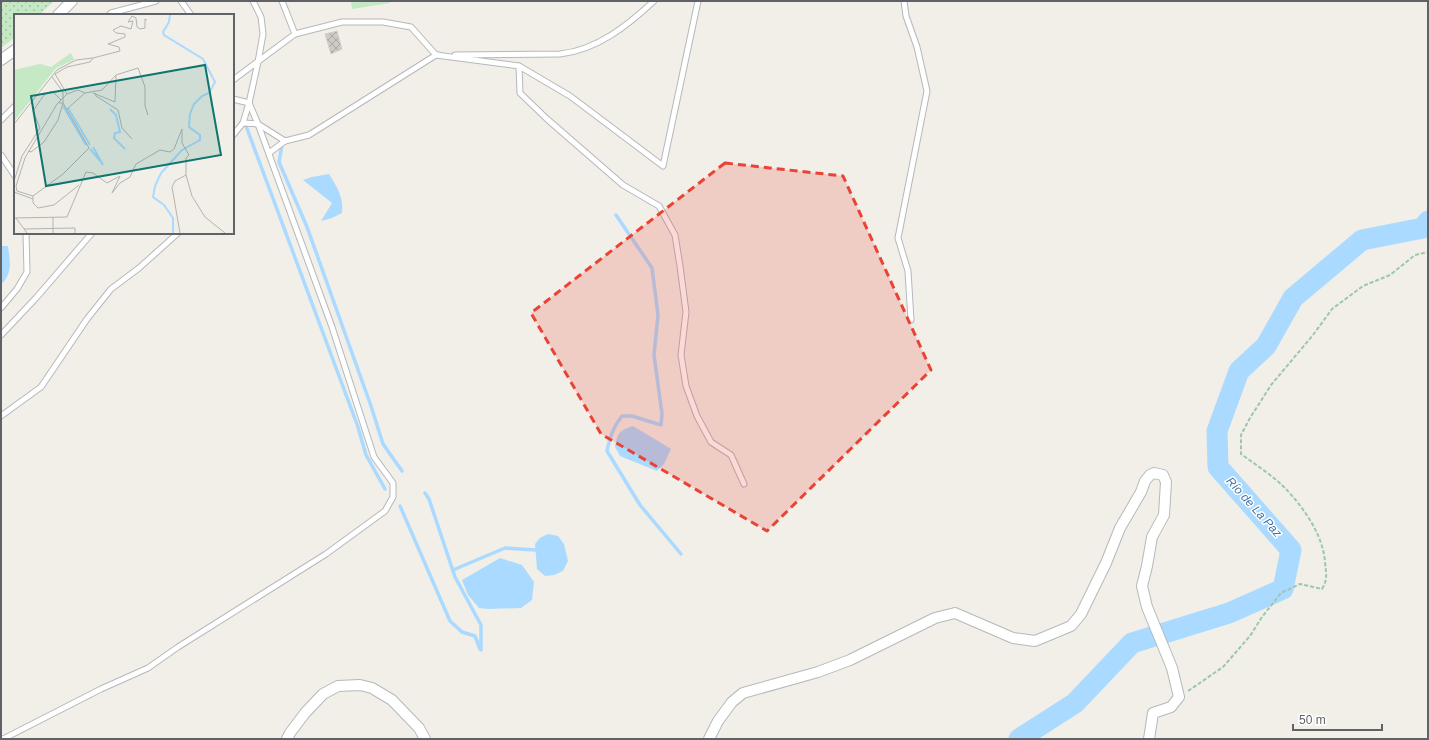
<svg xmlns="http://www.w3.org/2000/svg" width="1429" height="740" font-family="Helvetica,sans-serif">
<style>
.grass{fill:url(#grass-dots)}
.pitch{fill:#c5e8c5}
.water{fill:#aadaff}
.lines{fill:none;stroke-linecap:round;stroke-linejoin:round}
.stream{stroke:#aadaff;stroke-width:3.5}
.river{stroke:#aadaff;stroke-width:21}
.building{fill:url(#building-cross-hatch);stroke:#d6d1c6}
.service-casing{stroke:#b5b8bc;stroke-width:7}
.minor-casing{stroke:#b5b8bc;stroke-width:12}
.path{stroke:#9cc7a9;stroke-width:2;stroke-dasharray:4 2;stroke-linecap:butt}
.service{stroke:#fff;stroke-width:5}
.minor{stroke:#fff;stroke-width:10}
.marked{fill:#ea4335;fill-opacity:0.2;stroke:#ea4335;stroke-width:3;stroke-dasharray:8 5;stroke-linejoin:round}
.labels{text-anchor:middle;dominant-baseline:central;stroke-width:3;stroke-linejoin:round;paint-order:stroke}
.water-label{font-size:12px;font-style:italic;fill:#4174aa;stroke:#fff}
.inset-river{fill:none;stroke:#aadaff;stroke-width:2}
.inset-road{fill:none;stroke:#b3b3b1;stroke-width:1}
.view{fill:#0f766e;fill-opacity:0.15;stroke:#0f766e;stroke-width:2}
.inset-edge{fill:none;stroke:#5f6368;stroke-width:2}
</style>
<defs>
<pattern id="grass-dots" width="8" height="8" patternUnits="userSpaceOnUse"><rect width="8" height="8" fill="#c5e8c5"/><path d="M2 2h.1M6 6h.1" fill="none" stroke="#a3c0a4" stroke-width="1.8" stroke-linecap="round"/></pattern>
<pattern id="building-cross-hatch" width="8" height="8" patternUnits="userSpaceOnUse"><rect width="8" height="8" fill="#cccac5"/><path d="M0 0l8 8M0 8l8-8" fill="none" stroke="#a9a8a4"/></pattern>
</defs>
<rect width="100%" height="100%" fill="#f1efe8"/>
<polygon class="grass" points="1,1 54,1 39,15 15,15 15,37 1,48"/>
<polygon class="pitch" points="351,1 389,1 390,3 352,9"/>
<g class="water">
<path d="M329,174C337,187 344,198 342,213L332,218L321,221L332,203L303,180L312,177Z"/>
<path d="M1,246H8C10,261 13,273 1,285Z"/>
<path d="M633,426L671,449L664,464L657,471L620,456L615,447C617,433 620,430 633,426Z"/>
<polygon points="548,534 558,536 564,544 568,561 563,571 554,575 545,576 537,569 535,544 540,538"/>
<polygon points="500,558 522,565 534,582 532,600 521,608 488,609 479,608 468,595 462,580"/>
</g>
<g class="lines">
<g class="stream">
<polyline points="246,126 358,427 366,455 385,489"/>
<polyline points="282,145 279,162 307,227 371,406 383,444 402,471"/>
<path d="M616,215L652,268L658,315L654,355L662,414L661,425L632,416H622C613,427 610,437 607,451L640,505L681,554"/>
<polyline points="425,493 429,499 455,577 481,625 481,650"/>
<polyline points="400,506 450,621 462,632 475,636 480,649"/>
<polyline points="453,570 505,548 536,550"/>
</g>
<polyline class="river" points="1019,739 1075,703 1132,643 1229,613 1283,589 1291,550 1218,467 1217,431 1239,371 1266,346 1293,298 1362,240 1423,228 1428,221"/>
</g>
<polygon class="building" points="337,31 342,49 331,54 325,34"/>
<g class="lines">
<g class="service-casing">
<g id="service">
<polyline points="181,1 191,15"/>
<polyline points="282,1 295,34"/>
<polyline points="904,1 906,16 917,47 927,91 898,238 908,271 911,320"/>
<polyline points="109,15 111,13 156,1"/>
<path d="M455,55L560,54C597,50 627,26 654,1"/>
<polyline points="519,66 520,93 547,119 623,185 659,206 675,235 680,266 686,312 681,355 686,386 697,416 711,442 731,455 744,484"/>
<polyline points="233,80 295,34 342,22 383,22 411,27 436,55 439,55"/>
<polyline points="233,99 249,103 243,123 233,135"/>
<polyline points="1,120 15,106"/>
<polyline points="243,123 258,124 285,141"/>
<polyline points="269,153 285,141 309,135 436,55 519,66 570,96 663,166 698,1"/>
<polyline points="1,155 15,176"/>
<polyline points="1,308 17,289 27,272 26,233"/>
<polyline points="1,335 36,298 92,233"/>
<polyline points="1,416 41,387 87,319 111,289 139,268 178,233"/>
<polyline points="3,739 101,689 148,668 178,647 326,554 385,511 393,497 393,483 374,457 332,327 258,124 249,103 258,62 263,34 261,17 253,1"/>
</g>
</g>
<g class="minor-casing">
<g id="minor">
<polyline points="58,15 72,1"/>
<polyline points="1,60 15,50"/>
<polyline points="287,739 290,733 305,713 323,694 338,686 360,685 372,688 392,700 419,728 425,739"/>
<polyline points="709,739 718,721 732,702 743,693 818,672 850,660 935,618 955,613 1013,638 1035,641 1071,626 1081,614 1106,563 1120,528 1141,492 1145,481 1150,475 1154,473 1163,475 1166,482 1164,515 1152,537 1147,566 1142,586 1147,607 1172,668 1179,697 1171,707 1153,713 1149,739"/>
</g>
</g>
<path class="path" d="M1188,691L1223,667L1250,636L1262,617L1281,593L1300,584L1322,589C1328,579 1326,574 1325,562C1323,535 1304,508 1285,488C1272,475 1256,465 1241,454V435L1250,418L1271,385L1313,335L1332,309L1363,286L1390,275L1415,255L1428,252"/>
<use href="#service" class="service"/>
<use href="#minor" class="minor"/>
</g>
<path class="marked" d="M725,163L843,176L931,370L767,531L601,434L531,313Z"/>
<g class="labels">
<g class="water-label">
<text transform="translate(1254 507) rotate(48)">Río de La Paz</text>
</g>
</g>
<g transform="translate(14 14)">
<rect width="220" height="220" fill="#f1efe8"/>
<path d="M57,39L60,46L42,54L0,107V56L26,50L37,53Z" fill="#c5e8c5"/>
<path class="inset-river" d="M156,1L155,8L149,18L150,21L189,45L201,68L195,79L188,82L180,90L176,100L175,113L186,121V126L168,136L147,159L141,172L139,183L150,191L159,204V219M49,92L72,131M54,94L76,131M96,95L102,101L106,118L101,119L100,124L111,135M79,133L89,151M76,135L88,149"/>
<path class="inset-road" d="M79,44L106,37L105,33L94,30L111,23V20L102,19L99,16L107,12L117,15L119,7L114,8L118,2L122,4L123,13L126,15L131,14V5L133,6M41,60L53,80M38,63L49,78V89L75,134L49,160L19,182L3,177L2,172L11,144L43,90L53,80L64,76L71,79L88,76L102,61L124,54L131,73V92L134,101M79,79L101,88L102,62M81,79L82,82L104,96L108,114L118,125M53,95L71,79M0,110L43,56L62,46L79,44L76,48L53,53L41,60M14,137L17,138L30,128L44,106L49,89H45M0,167L8,142L26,114L19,97L30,81L38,77L47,86M0,178L19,185M19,182V189L24,194L40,191L65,171M39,203V219M0,204L53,203L72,158L79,159L93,169L106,162L98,179L106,169L116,163L122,150L146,136L156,138L160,135L168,115V129L175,141L172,144V161L178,182L191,203L211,219M2,204L13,219M10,215L61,214V219M166,219L158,173L161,167L172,161"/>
<path class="view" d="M191,51L207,141L32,172L17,82Z"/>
<rect width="220" height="220" class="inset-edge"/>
</g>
<rect width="1429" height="740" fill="none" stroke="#5f6368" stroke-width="4"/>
<path d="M1293 724v6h89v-6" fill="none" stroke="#5f6368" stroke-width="2"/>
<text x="1299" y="724" font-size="12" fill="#5f6368" stroke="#ffffff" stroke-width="3" paint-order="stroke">50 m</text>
</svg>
